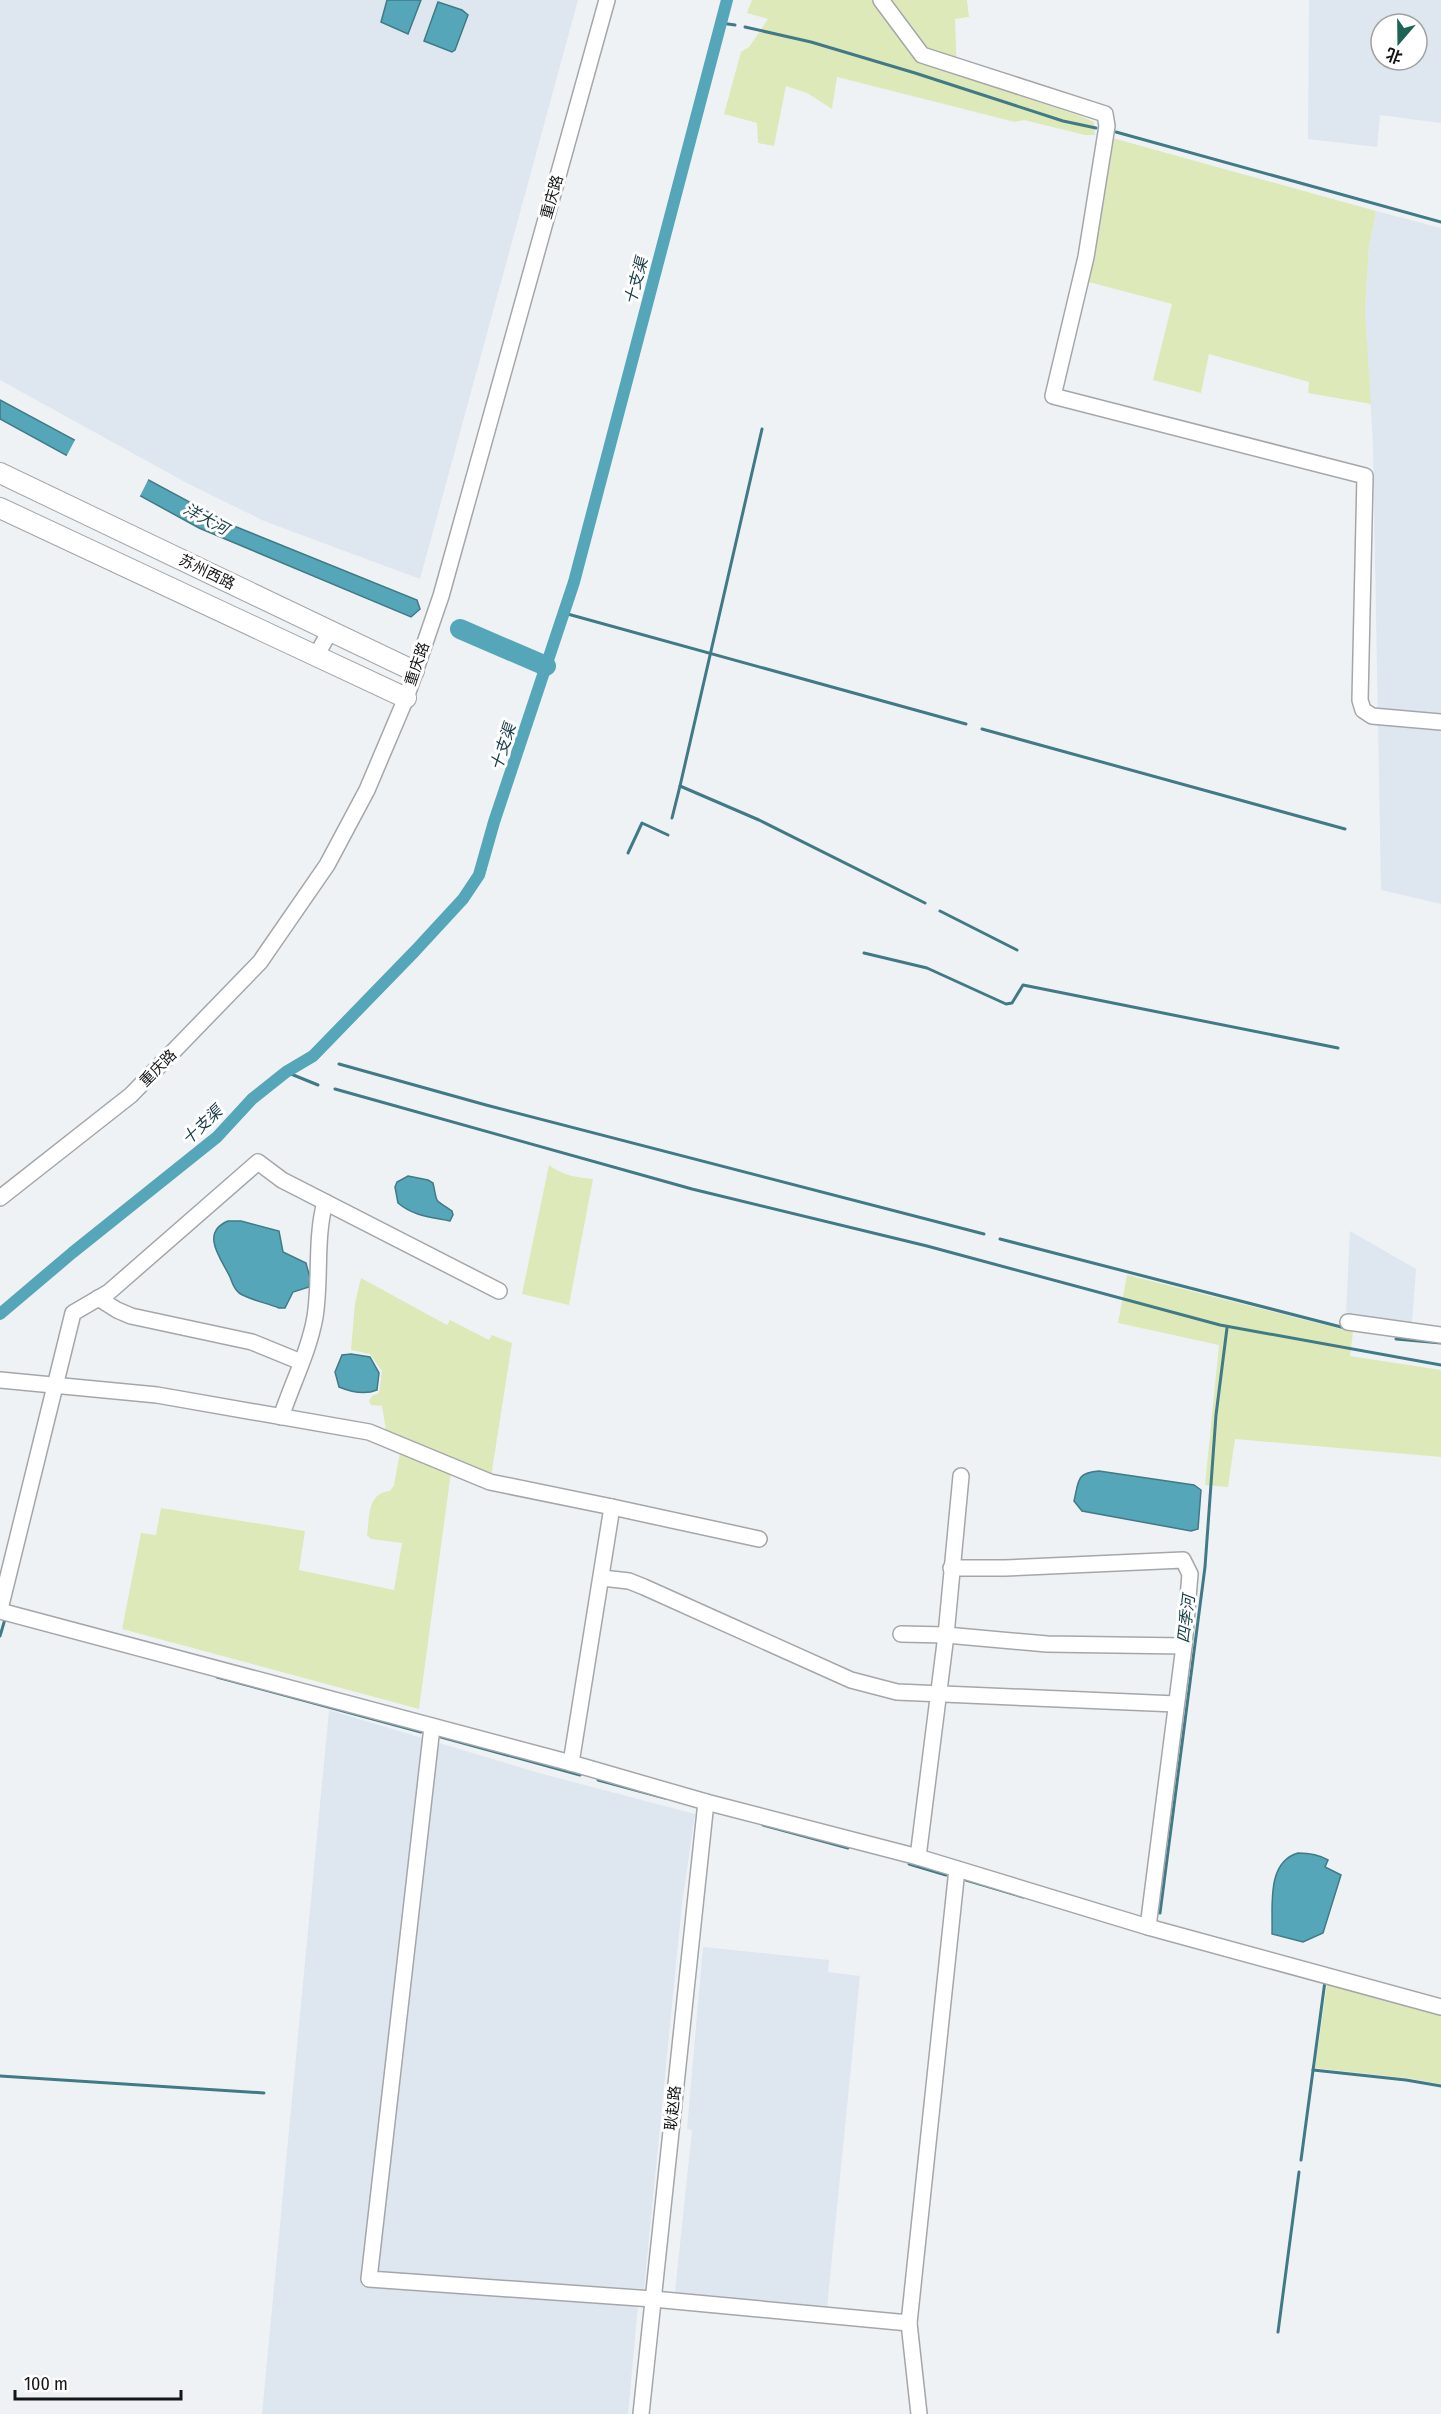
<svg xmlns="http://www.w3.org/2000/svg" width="1441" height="2414" font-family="'Fira Sans Condensed','Noto Sans SC',sans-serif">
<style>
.built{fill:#dee6f0;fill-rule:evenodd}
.green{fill:#dde9b9}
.water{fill:#54a6b8;stroke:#417a87;stroke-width:1.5}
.pier{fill:#eff2f5}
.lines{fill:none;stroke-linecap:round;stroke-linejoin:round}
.stream{stroke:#417a87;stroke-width:3}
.canal{stroke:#54a6b8;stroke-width:12}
.river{stroke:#54a6b8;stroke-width:20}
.minor-casing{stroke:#a4a7aa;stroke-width:18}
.major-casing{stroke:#a4a7aa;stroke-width:22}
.minor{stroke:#fff;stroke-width:15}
.major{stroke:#fff;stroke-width:20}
.labels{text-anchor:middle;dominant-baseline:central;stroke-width:6;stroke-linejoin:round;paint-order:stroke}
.street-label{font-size:15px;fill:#141516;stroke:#fff}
.water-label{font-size:16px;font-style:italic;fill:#183e47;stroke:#fff}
</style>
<rect width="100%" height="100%" fill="#eff2f5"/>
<g class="built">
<polygon points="0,0 578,0 420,579 264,521 185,482 0,380"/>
<path d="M1309,0H1441V123L1380,115L1377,147L1308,139ZM1381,24H1417V60H1381Z"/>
<polygon points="1376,211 1441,228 1441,904 1381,890 1373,446 1365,309 1369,247"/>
<polygon points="1350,1231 1416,1269 1412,1324 1346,1312"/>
<polygon points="329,1710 539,1773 695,1814 682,1904 644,2289 361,2272 361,2284 638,2306 628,2414 262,2414"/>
<polygon points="703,1947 829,1960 828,1972 860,1976 827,2308 675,2292 692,2130 687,2129"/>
</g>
<g class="green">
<polygon points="752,0 872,0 904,43 885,0 967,0 969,17 955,19 957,74 1083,117 1094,122 1095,135 1085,135 1024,120 1015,122 837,77 832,109 807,93 786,86 774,146 758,143 757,123 724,114 741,52 749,47 768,19 747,13"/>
<polygon points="1109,137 1376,211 1369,247 1365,309 1371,404 1308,393 1309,382 1209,354 1201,393 1153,380 1172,304 1085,281"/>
<path d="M549,1165C564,1176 575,1177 593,1179L569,1305L522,1294Z"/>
<polygon points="1127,1275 1353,1332 1350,1356 1441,1370 1441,1457 1235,1439 1228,1487 1205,1485 1219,1345 1118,1323"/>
<polygon points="361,1278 447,1325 450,1320 489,1340 492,1335 512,1343 491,1477 386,1431 382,1406 371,1405 369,1401 372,1396 379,1393 382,1371 370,1354 351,1350 355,1303"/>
<path d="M400,1452L451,1472L419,1709L122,1629L141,1533L156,1535L161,1508L305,1531L299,1570L394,1590L402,1543L371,1539L367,1535C370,1516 367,1493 390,1491L394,1485Z"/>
<polygon points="1327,1984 1441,2015 1441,2084 1406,2078 1315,2068"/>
</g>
<g class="water">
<polygon points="387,0 421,0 408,34 381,22"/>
<polygon points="438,2 462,10 468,15 455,50 452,52 424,41"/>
<polygon points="0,400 234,526 417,600 420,609 411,617 199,528 0,419"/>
<path d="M408,1176L428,1180L433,1183C438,1205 433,1198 452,1211L453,1215L450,1221C431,1217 413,1216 398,1203L395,1187L397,1182Z"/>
<path d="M228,1221H241L279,1231L283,1252L306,1263L310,1278L309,1287L293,1292L285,1308H279C267,1303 250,1300 239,1293C234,1289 232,1282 230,1277C222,1260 199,1233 228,1221Z"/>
<path d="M351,1354L370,1357L379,1373L377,1390C365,1395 351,1392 339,1387L335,1372L342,1355Z"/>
<path d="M1099,1471L1194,1485L1201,1490L1198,1529L1191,1531L1082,1511L1074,1501C1079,1480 1076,1473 1099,1471Z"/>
<path d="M1298,1853C1309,1853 1318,1854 1328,1860L1325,1867L1341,1875L1323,1933L1303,1942L1272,1934C1273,1907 1266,1862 1298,1853Z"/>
</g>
<polygon class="pier" points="76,438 149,478 139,498 65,459"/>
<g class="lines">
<g class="stream">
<polyline points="721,23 735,25"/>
<polyline points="745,27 811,42 915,73 1063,121 1096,128"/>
<polyline points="1116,132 1441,222"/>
<polyline points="564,613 966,724"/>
<polyline points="982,729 1345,829"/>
<polyline points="680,786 762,429"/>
<polyline points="672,818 680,786 759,820 925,903"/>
<polyline points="628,853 642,823 668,835"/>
<polyline points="940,911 1017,950"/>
<polyline points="864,953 927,968 1006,1004 1012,1003 1023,985 1338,1048"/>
<polyline points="339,1064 486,1105 984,1234"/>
<polyline points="286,1072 318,1085"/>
<polyline points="335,1089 692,1189 927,1246 1220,1325 1441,1365"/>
<polyline points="1000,1239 1345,1328"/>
<polyline points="1396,1339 1441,1343"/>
<polyline points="0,1636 5,1619"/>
<polyline points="217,1677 421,1732"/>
<polyline points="441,1737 580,1775"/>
<polyline points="598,1780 665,1798"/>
<polyline points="763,1825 848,1848"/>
<polyline points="909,1864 946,1875"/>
<polyline points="966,1880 1023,1897"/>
<polyline points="1160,1913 1205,1567 1216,1415 1227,1328"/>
<polyline points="1313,2070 1406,2080 1441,2086"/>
<polyline points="0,2076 264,2093"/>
<polyline points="1301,2160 1325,1981"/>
<polyline points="1278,2332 1299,2172"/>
</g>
<polyline class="canal" points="0,1314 72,1253 217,1137 252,1099 286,1072 313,1056 415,951 463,899 479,875 494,822 574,582 727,0"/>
<polyline class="river" points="460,629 546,666"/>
<g class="minor-casing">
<g id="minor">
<polyline points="881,0 922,55 1105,114 1107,126 1086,257 1053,396 1365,476 1360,700 1363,710 1372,716 1441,722"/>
<polyline points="316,656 330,631"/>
<polyline points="0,1198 131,1095 260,962 327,865 367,790 406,698 441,596 607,0"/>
<polyline points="98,1298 117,1310 131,1316 252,1342 301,1362"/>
<polyline points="1348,1322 1441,1335"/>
<polyline points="0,1380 157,1395 369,1432 490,1482 612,1507 571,1763"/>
<path d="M281,1417C292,1384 309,1351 315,1317C321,1279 315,1239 325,1202"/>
<polyline points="612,1507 759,1539"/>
<polyline points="951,1568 1005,1568 1183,1560 1190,1574 1184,1646 1148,1927"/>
<polyline points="602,1578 629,1581 644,1587 851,1680 897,1692 1176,1704"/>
<polyline points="0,1609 73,1313 109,1292 258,1162 282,1180 499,1291"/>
<polyline points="0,1611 571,1763 706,1802 918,1857 1148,1927 1441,2007"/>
<polyline points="901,1634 946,1635 1047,1644 1184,1646"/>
<polyline points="432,1727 369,2279 653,2299 909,2323"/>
<polyline points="918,1857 946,1635 961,1476"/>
<polyline points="641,2414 706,1802"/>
<polyline points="919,2414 909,2323 957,1869"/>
</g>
</g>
<g class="major-casing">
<g id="major">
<polyline points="0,473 414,671"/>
<polyline points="0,508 406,698"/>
</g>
</g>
<use href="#minor" class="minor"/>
<use href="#major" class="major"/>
</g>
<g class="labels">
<g class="street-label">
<text transform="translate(552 197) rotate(-74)">重庆路</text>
<text transform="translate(207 572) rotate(26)">苏州西路</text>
<text transform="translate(417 664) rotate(-71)">重庆路</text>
<text transform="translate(158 1068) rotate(-45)">重庆路</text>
<text transform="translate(673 2108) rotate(-84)">耿赵路</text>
</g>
<g class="water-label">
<text transform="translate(636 281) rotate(-75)">十支渠</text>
<text transform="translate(206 519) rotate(28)">洋大河</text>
<text transform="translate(503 747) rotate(-72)">十支渠</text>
<text transform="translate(202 1125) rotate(-43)">十支渠</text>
<text transform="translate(1186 1619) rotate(-83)">四季河</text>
</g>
</g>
<g transform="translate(1399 42) rotate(200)"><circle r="28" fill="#ffffff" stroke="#a1a1a2" stroke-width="1.5"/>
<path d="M0-4.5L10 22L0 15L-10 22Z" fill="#1f6354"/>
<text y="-9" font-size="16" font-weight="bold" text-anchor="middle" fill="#141516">北</text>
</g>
<path d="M15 2390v9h166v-9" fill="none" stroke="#141516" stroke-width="3"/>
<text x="24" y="2390" font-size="18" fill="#141516" stroke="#ffffff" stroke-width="4.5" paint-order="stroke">100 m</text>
</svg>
